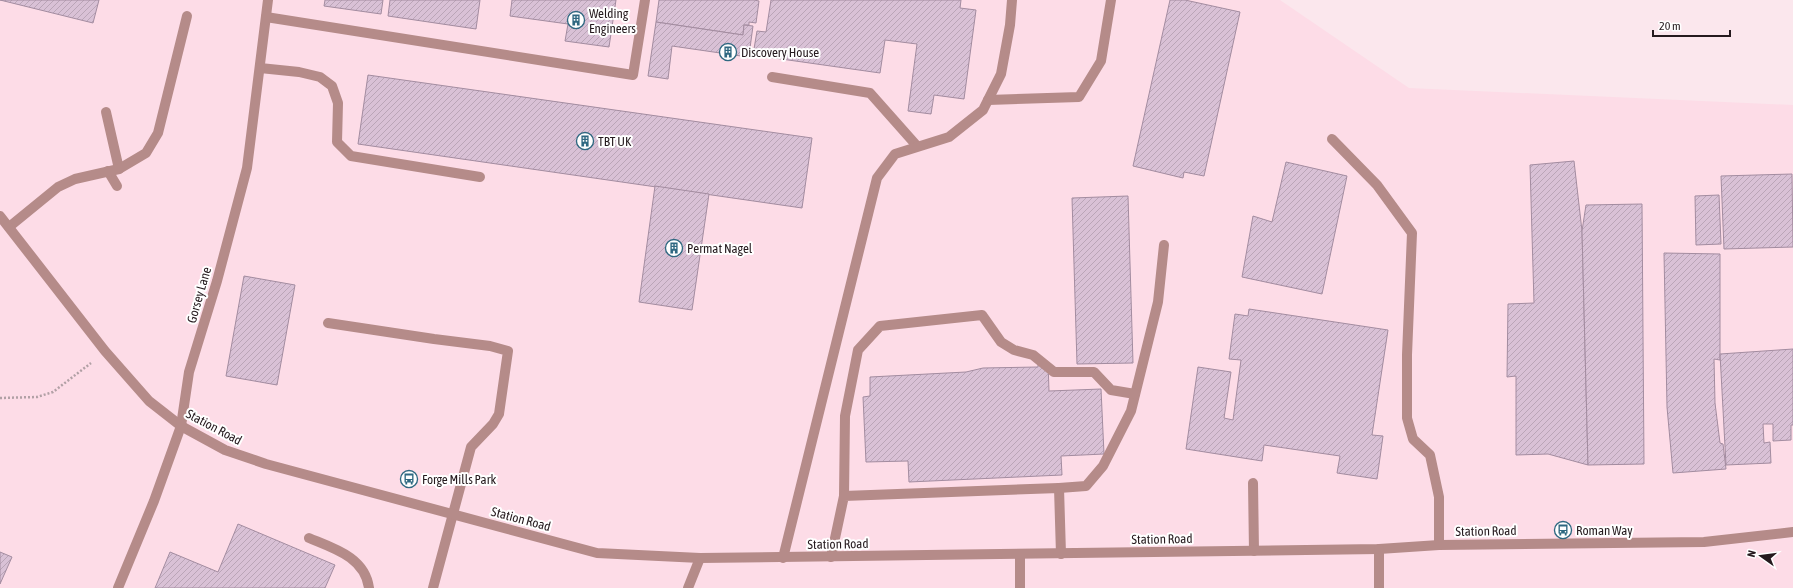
<svg xmlns="http://www.w3.org/2000/svg" width="1793" height="588" font-family="'Asap Condensed',sans-serif">
<style>
.built{fill:#fddce7}
.building{fill:url(#building-hatch);stroke:#a38ca0}
.lines{fill:none;stroke-linecap:round;stroke-linejoin:round}
.path{stroke:#b1a0a5;stroke-width:2.5;stroke-dasharray:2 2;stroke-linecap:butt}
.service{stroke:#b58b89;stroke-width:10}
.minor{stroke:#b58b89;stroke-width:10}
.labels{text-anchor:middle;dominant-baseline:central;stroke-width:4;stroke-linejoin:round;paint-order:stroke}
.poi-label{font-size:13px;fill:#251a1e;stroke:#fff;text-anchor:start}
.street-label{font-size:13px;fill:#251a1e;stroke:#fff}
</style>
<defs>
<pattern id="building-hatch" width="6" height="6" patternUnits="userSpaceOnUse"><rect width="6" height="6" fill="#d9c1d6"/><path d="M-1 1l2-2M0 6l6-6M5 7l2-2" fill="none" stroke="#baa5b7"/></pattern>
</defs>
<rect width="100%" height="100%" fill="#fbe7ed"/>
<polygon class="built" points="0,0 1280,0 1409,88 1793,105 1793,588 0,588"/>
<g class="building">
<polygon points="0,0 99,0 93,23"/>
<polygon points="325,0 383,0 381,14 324,6"/>
<polygon points="390,0 480,0 476,29 388,16"/>
<polygon points="512,0 616,0 609,47 565,41 568,24 510,16"/>
<polygon points="659,0 754,0 759,1 756,23 749,22 749,25 744,25 743,35 656,22"/>
<polygon points="771,0 961,0 960,8 976,10 964,99 934,95 931,114 908,111 917,44 885,40 880,73 753,55 757,31 766,32"/>
<polygon points="1170,0 1185,0 1240,12 1204,176 1184,172 1183,178 1133,166"/>
<polygon points="656,22 743,35 744,25 753,26 750,48 742,47 741,56 672,46 668,79 648,76"/>
<polygon points="368,75 812,138 802,208 358,144"/>
<polygon points="1574,161 1582,231 1588,465 1548,454 1516,455 1516,376 1507,377 1508,304 1534,303 1530,165"/>
<polygon points="1286,162 1347,176 1322,294 1242,277 1253,216 1272,222"/>
<polygon points="1792,174 1793,247 1724,249 1721,176"/>
<polygon points="655,186 709,194 692,310 639,302"/>
<polygon points="1719,195 1721,244 1696,245 1695,196"/>
<polygon points="1128,196 1133,363 1077,364 1072,198"/>
<polygon points="1642,204 1644,464 1588,465 1582,231 1586,205"/>
<polygon points="1664,253 1720,254 1720,360 1714,359 1715,403 1720,443 1723,444 1726,469 1673,473 1667,407"/>
<polygon points="244,276 295,285 277,385 226,376"/>
<polygon points="1249,309 1388,330 1372,435 1383,436 1377,479 1337,473 1340,456 1264,445 1262,461 1186,449 1198,367 1231,372 1224,418 1233,420 1241,360 1229,359 1235,314 1248,316"/>
<polygon points="1793,349 1793,425 1791,425 1791,440 1773,441 1773,424 1763,424 1764,443 1770,442 1771,463 1726,465 1720,354"/>
<polygon points="1038,362 1048,362 1049,391 1101,389 1104,454 1061,456 1062,475 909,482 908,461 866,462 863,397 870,396 870,377 966,372 983,368 1038,367"/>
<polygon points="238,524 335,565 325,588 155,588 170,552 218,572"/>
<polygon points="0,552 12,557 0,584"/>
</g>
<g class="lines">
<polyline class="path" points="0,398 37,397 53,392 91,363"/>
<g class="service">
<polyline points="266,17 633,75 645,0"/>
<polyline points="260,68 299,72 320,77 332,86 338,103 337,142 351,156 480,177"/>
<polyline points="772,77 870,93 917,146"/>
<polyline points="988,100 1079,97 1101,61 1111,0"/>
<polyline points="106,112 119,169"/>
<polyline points="1332,139 1377,185 1412,233 1407,355 1407,418 1413,439 1430,455 1439,497 1439,545"/>
<polyline points="108,171 117,186"/>
<polyline points="9,227 58,187 75,179 119,169 146,153 158,133 187,16"/>
<polyline points="328,323 434,339 490,346 508,351 499,414 493,424 471,447 433,588"/>
<polyline points="1253,483 1254,551"/>
<polyline points="1059,488 1086,486 1103,466 1131,411 1158,302 1164,245"/>
<polyline points="844,496 845,416 858,350 880,326 982,315 1001,342 1014,350 1033,355 1054,372 1094,372 1111,390 1135,394"/>
<path d="M309,538C333,548 365,557 369,588"/>
<polyline points="831,557 844,496 1059,488 1061,554"/>
<polyline points="783,558 877,178 895,154 949,137 983,110 1001,74 1010,25 1012,0"/>
<polyline points="688,588 700,558"/>
<polyline points="1020,588 1020,555"/>
</g>
<g class="minor">
<polyline points="0,216 105,351 149,401 181,426 225,450 266,464 597,553 700,558 1379,549 1439,545 1704,542 1793,532"/>
<polyline points="118,588 154,501 181,426 189,372 217,281 247,168 268,0"/>
<polyline points="1379,588 1379,549"/>
</g>
</g>
<defs>
<g id="building-ring" transform="scale(0.9)"><circle r="9.5" fill="#fff" stroke="#2f6881" stroke-width="1.5"/><path d="M-4-6H4V6H1V3H-1V6H-4ZM-2.5-4.3h1.7v1.8h-1.7ZM.8-4.3h1.7v1.8H.8ZM-2.5-1h1.7V.8h-1.7ZM.8-1h1.7V.8H.8Z" fill="#2f6881"/></g>
<g id="bus-ring" transform="scale(0.9)"><circle r="9.5" fill="#fff" stroke="#2f6881" stroke-width="1.5"/><path d="M-5-6H5V4H4V6H2V4H-2V6H-4V4H-5ZM-3.5-4V0h7V-4ZM-3.5 1.2v1.5H-2V1.2ZM2 1.2v1.5H3.5V1.2Z" fill="#2f6881"/></g>
</defs>
<g fill-rule="evenodd">
<use href="#building-ring" x="576" y="20"/>
<use href="#building-ring" x="728" y="52"/>
<use href="#building-ring" x="585" y="141"/>
<use href="#building-ring" x="674" y="248"/>
<use href="#bus-ring" x="409" y="479"/>
<use href="#bus-ring" x="1563" y="530"/>
</g>
<g class="labels">
<g class="poi-label">
<text x="589" y="13">Welding<tspan x="589" dy="15">Engineers</tspan></text>
<text x="741" y="52">Discovery House</text>
<text x="598" y="141">TBT UK</text>
<text x="687" y="248">Permat Nagel</text>
<text x="422" y="479">Forge Mills Park</text>
<text x="1576" y="530">Roman Way</text>
</g>
<g class="street-label">
<text transform="translate(199 295) rotate(-74)">Gorsey Lane</text>
<text transform="translate(214 427) rotate(28)">Station Road</text>
<text transform="translate(521 519) rotate(15)">Station Road</text>
<text transform="translate(1486 531) rotate(-1)">Station Road</text>
<text transform="translate(1162 539) rotate(-1)">Station Road</text>
<text transform="translate(838 544) rotate(-1)">Station Road</text>
</g>
</g>
<g transform="translate(1761 556) rotate(284)" stroke="#ffffff" stroke-width="3" paint-order="stroke">
<path d="M0-3L7 15L0 10L-7 15Z" fill="#251a1e"/>
<text y="-6" font-size="11" font-weight="bold" text-anchor="middle" fill="#251a1e">N</text>
</g>
<path d="M1653 30v6h77v-6" fill="none" stroke="#251a1e" stroke-width="2"/>
<text x="1659" y="30" font-size="12" fill="#251a1e" stroke="#ffffff" stroke-width="3" paint-order="stroke">20 m</text>
</svg>
